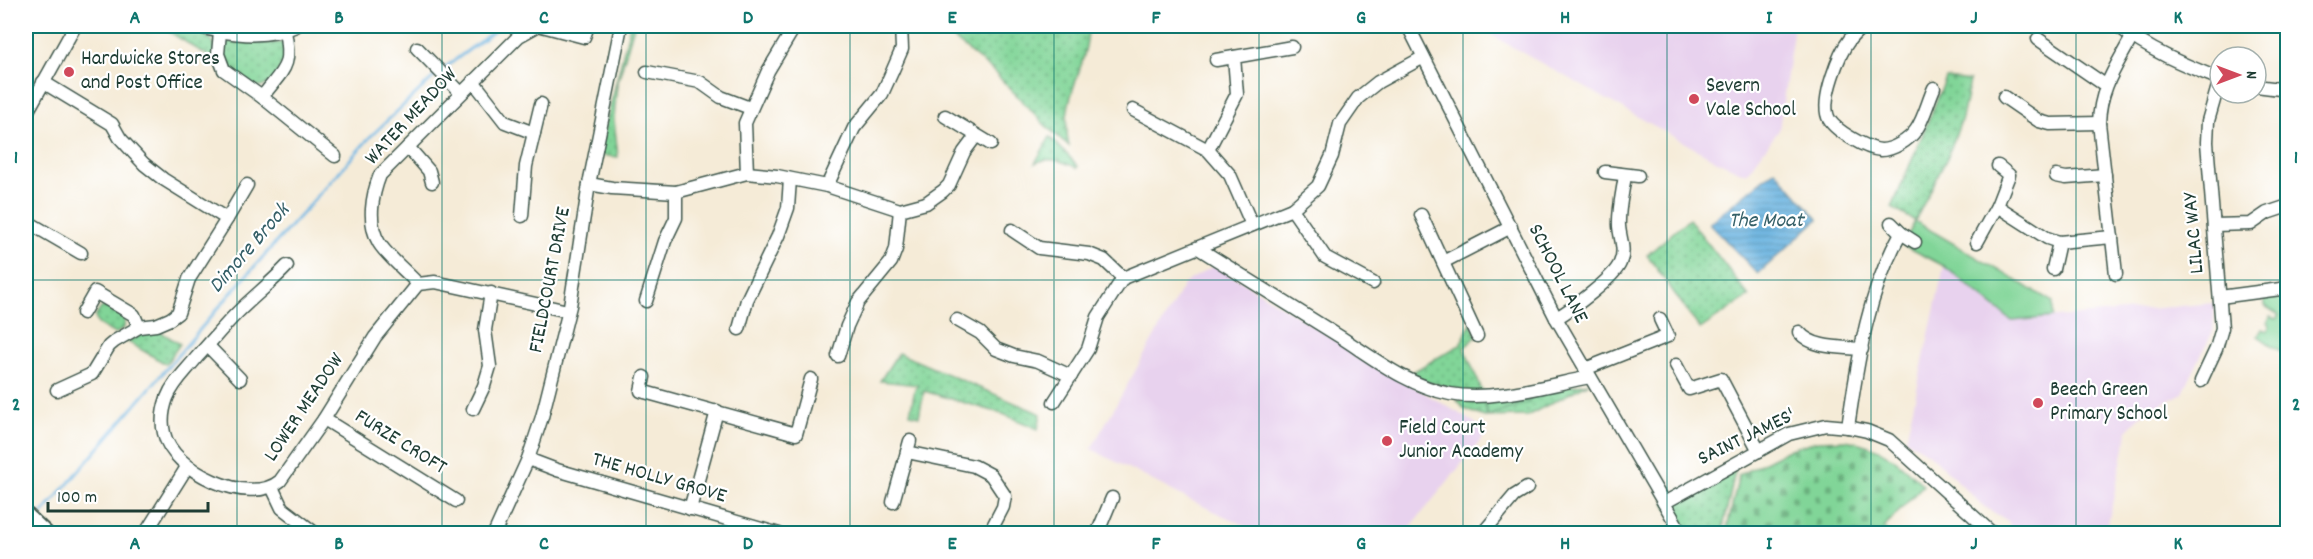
<svg xmlns="http://www.w3.org/2000/svg" width="2313" height="559" font-family="Dekko,sans-serif">
<style>
.built{fill:#e8d2ee}
.grass{fill:url(#grass-dots);stroke:#508966;stroke-width:1.5}
.cemetery{fill:url(#cemetery-stones);stroke:#508966;stroke-width:1.5}
.green{fill:#81d598;stroke:#508966;stroke-width:1.5}
.water{fill:url(#water-rules);stroke:#43788a;stroke-width:1.5}
.lines{fill:none;stroke-linecap:round;stroke-linejoin:round}
.stream{stroke:#67b2e0;stroke-width:3}
.minor-casing{stroke:#3f574c;stroke-width:15}
.major-casing{stroke:#3f574c;stroke-width:20}
.minor{stroke:#fff;stroke-width:12}
.major{stroke:#fff;stroke-width:16}
.grid{fill:none;stroke:#0f766e;stroke-width:1.5;stroke-opacity:0.55}
.poi-dot{fill:#d1495b;stroke:#fff;stroke-width:2}
.labels{text-anchor:middle;dominant-baseline:central;stroke-width:4.5;stroke-linejoin:round;paint-order:stroke}
.poi-label{font-size:21px;fill:#1f3d34;stroke:#fff;text-anchor:start}
.street-label{font-size:21px;fill:#1f3d34;stroke:#fff}
.water-label{font-size:22px;font-style:italic;fill:#356068;stroke:#fff}
.neatline{fill:none;stroke:#0f766e;stroke-width:2}
.grid-label{font-size:20px;text-anchor:middle;font-weight:bold;fill:#0f766e}
</style>
<defs>
<pattern id="grass-dots" width="8" height="8" patternUnits="userSpaceOnUse" patternTransform="scale(1.5)"><rect width="8" height="8" fill="#81d598"/><path d="M2 2h.1M6 6h.1" fill="none" stroke="#69ae7d" stroke-width="1.8" stroke-linecap="round"/></pattern>
<pattern id="cemetery-stones" width="16" height="16" patternUnits="userSpaceOnUse" patternTransform="scale(1.5)"><rect width="16" height="16" fill="#81d598"/><path d="M2 7V4a2 2 0 0 1 4 0v3zM10 15v-3a2 2 0 0 1 4 0v3z" fill="#69ae7d"/></pattern>
<pattern id="water-rules" width="6" height="5" patternUnits="userSpaceOnUse" patternTransform="scale(1.5)"><rect width="6" height="5" fill="#67b2e0"/><path d="M0 2.5h6" fill="none" stroke="#5492b6"/></pattern>
</defs>
<rect width="100%" height="100%" fill="#fff"/>
<filter id="ink" filterUnits="userSpaceOnUse"><feTurbulence type="fractalNoise" baseFrequency=".0167" numOctaves="2"/><feDisplacementMap in="SourceGraphic" scale="12" xChannelSelector="R" yChannelSelector="G"/><feConvolveMatrix kernelMatrix="1 2 1 2 8 2 1 2 1" color-interpolation-filters="sRGB"/></filter>
<filter id="wash" filterUnits="userSpaceOnUse"><feTurbulence type="fractalNoise" baseFrequency=".008" numOctaves="4" result="noise"/><feDisplacementMap in="SourceGraphic" scale="24" xChannelSelector="R" yChannelSelector="G"/><feGaussianBlur stdDeviation="1.35" result="paint"/><feColorMatrix in="noise" values="0 0 0 0 0 0 0 0 0 0 0 0 0 0 0 0 0 1.4 0 .05"/><feComposite in="paint" operator="in"/></filter>
<g filter="url(#wash)">
<rect width="100%" height="100%" fill="#f5ebd7"/>
<g class="built">
<polygon points="1479,26 1794,26 1779,130 1746,174 1719,162 1480,29"/>
<polygon points="1215,265 1366,359 1474,422 1486,434 1405,534 1260,533 1186,498 1091,449 1185,283"/>
<polygon points="1944,266 2012,321 2215,303 2213,331 2183,393 2144,413 2128,429 2106,533 2022,534 2011,529 2008,521 1983,506 1932,456 1906,439"/>
</g>
<g class="grass">
<path d="M160,26C174,26 205,28 213,42C216,48 216,55 216,61Z"/>
<polygon points="630,26 634,26 617,85 614,119 618,157 598,155"/>
<polygon points="928,26 946,26 952,29 972,26 1011,26 948,35"/>
<path d="M1039,26H1088C1088,71 1058,98 1069,146L1049,129L992,70L954,39Z"/>
<polygon points="227,42 283,43 286,58 272,81 262,87 250,85 227,67 221,53"/>
<polygon points="1946,78 1970,81 1962,118 1948,156 1915,221 1892,208"/>
<path d="M1050,137L1078,166L1077,168C1063,161 1050,156 1035,163Z"/>
<polygon points="1689,219 1749,296 1700,329 1647,255"/>
<polygon points="105,306 125,317 124,328 115,334 98,324 95,317 101,308"/>
<polygon points="1471,323 1477,336 1464,348 1484,395 1404,377 1460,345"/>
<polygon points="150,332 161,332 180,344 166,364 126,341"/>
<polygon points="898,353 1041,414 1038,429 1003,414 924,391 919,416 910,414 915,389 918,385 880,381"/>
<polygon points="1589,383 1527,416 1484,417 1464,409 1457,400 1484,399 1487,416 1529,402 1528,392"/>
<polygon points="1737,462 1722,533 1682,533 1664,503"/>
</g>
<path class="cemetery" d="M1846,440C1884,447 1896,459 1923,485L1884,528L1890,533H1726L1739,475L1790,449L1817,441Z"/>
<g class="green">
<polygon points="1915,221 2053,302 2053,317 2012,321 1944,266 1903,245"/>
<polygon points="2287,296 2287,350 2282,349 2280,351 2258,336 2262,329 2267,331 2270,326 2267,323 2271,317 2276,319 2279,315 2265,306 2265,297"/>
<polygon points="1527,395 1529,402 1488,416 1484,399"/>
</g>
<polygon class="water" points="1775,170 1818,219 1758,274 1709,223"/>
<g class="lines">
<g class="stream">
<polyline points="443,69 501,26"/>
<polyline points="43,513 238,285 372,135 438,73"/>
</g>
</g>
</g>
<g filter="url(#ink)">
<g class="lines">
<g class="minor-casing">
<g id="minor">
<path d="M195,26C227,34 265,40 296,26"/>
<polyline points="542,26 584,37 588,26"/>
<polyline points="1408,26 1556,318 1682,534"/>
<path d="M1863,26C1859,30 1854,34 1850,39C1839,53 1821,99 1828,117C1833,130 1867,149 1881,150C1893,150 1909,140 1916,130C1924,119 1928,101 1934,88"/>
<path d="M2118,26C2148,50 2184,65 2220,79"/>
<path d="M285,31C292,68 284,68 262,97L335,156"/>
<polyline points="220,32 218,54 224,70 262,97"/>
<polyline points="2038,39 2105,85"/>
<polyline points="417,48 461,93"/>
<polyline points="1216,60 1234,57"/>
<polyline points="647,72 700,82 721,97 750,108"/>
<polyline points="473,81 505,122 534,133"/>
<polyline points="43,82 112,124 120,138 144,164 163,179 227,219 189,279 178,313 170,319 156,325 139,327 115,341 109,346 92,374 57,390"/>
<polyline points="2256,86 2288,90"/>
<polyline points="2004,97 2039,121 2050,124 2099,123"/>
<polyline points="1133,110 1208,150 1230,175 1252,225"/>
<polyline points="26,114 75,26"/>
<polyline points="945,116 991,144"/>
<polyline points="408,147 429,171 432,182"/>
<polyline points="1208,150 1237,94 1234,57 1292,47"/>
<polyline points="1605,172 1638,176"/>
<polyline points="747,173 745,123 768,71 795,26"/>
<polyline points="2056,176 2066,178 2105,175"/>
<polyline points="589,184 612,188 676,192 747,173 777,176 827,186 900,210 926,203 943,191 949,185 964,152 976,136"/>
<polyline points="827,186 854,128 882,94 892,72 902,49 901,26"/>
<polyline points="1997,206 2047,238 2059,242 2112,237"/>
<polyline points="1292,209 1325,257 1373,283"/>
<polyline points="1421,215 1477,336"/>
<polyline points="522,216 526,166 541,104"/>
<polyline points="227,219 247,185"/>
<polyline points="26,221 81,253"/>
<polyline points="1891,223 1901,233 1915,242"/>
<polyline points="2214,225 2251,224 2267,213 2288,206"/>
<polyline points="1012,230 1039,248 1089,254 1104,260 1123,278"/>
<polyline points="1977,242 1997,206 2009,175 1998,166"/>
<path d="M1198,248C1246,278 1294,308 1342,338C1376,360 1409,386 1450,394C1493,402 1548,385 1590,377"/>
<polyline points="1443,262 1511,227"/>
<path d="M287,266C271,283 253,297 237,313C223,327 210,343 197,357C187,370 173,382 167,398C163,409 161,421 164,433C172,471 249,507 280,481L324,419L375,337L418,284L435,282L568,311"/>
<polyline points="2053,269 2059,242"/>
<path d="M2116,274L2099,123C2100,88 2116,67 2132,37"/>
<path d="M418,284C407,272 387,256 379,243C367,223 372,195 380,175L519,36L537,26"/>
<polyline points="2220,297 2288,288"/>
<polyline points="646,301 665,241 676,218 676,192"/>
<polyline points="83,313 95,292 134,315 139,327"/>
<path d="M1556,318C1571,310 1614,278 1620,263C1626,250 1620,239 1619,226C1618,210 1623,191 1625,175"/>
<polyline points="957,320 980,333 996,349 1014,356 1038,361 1071,376"/>
<polyline points="739,329 747,300 778,236 788,208 790,179"/>
<path d="M1799,332C1813,349 1841,347 1862,349"/>
<polyline points="208,346 240,379"/>
<polyline points="838,356 847,326 858,302 891,262 896,249 900,210"/>
<polyline points="1676,365 1689,389 1721,379 1759,451"/>
<polyline points="1585,369 1668,336 1660,319"/>
<polyline points="644,377 641,391 796,434 811,379"/>
<polyline points="2201,381 2216,349 2222,328 2207,142 2208,121 2220,79"/>
<polyline points="1054,402 1088,349 1098,317 1123,278 1292,209 1318,186 1332,156 1340,124 1358,98 1378,82 1422,58"/>
<polyline points="473,409 484,386 490,366 485,330 491,293"/>
<polyline points="324,419 456,501"/>
<path d="M1848,427C1858,360 1867,293 1901,233"/>
<polyline points="907,452 974,466 991,475 1005,496 1003,507 989,534"/>
<polyline points="528,459 557,470 779,534"/>
<polyline points="272,487 282,508 316,534"/>
<polyline points="893,502 910,441"/>
<polyline points="1664,503 1789,434 1826,425 1848,427 1867,431 1889,440 1993,534"/>
<polyline points="690,509 717,411"/>
<polyline points="145,534 187,467"/>
<polyline points="494,534 528,459 542,417 570,306 589,184 621,26"/>
<polyline points="1097,534 1112,498"/>
<polyline points="1482,534 1514,496 1527,488"/>
</g>
</g>
<g class="major-casing">
<polyline id="major" points="26,516 45,534"/>
</g>
<use href="#minor" class="minor"/>
<use href="#major" class="major"/>
</g>
</g>
<path class="grid" d="M237,26V534M442,26V534M646,26V534M850,26V534M1054,26V534M1259,26V534M1463,26V534M1667,26V534M1871,26V534M2076,26V534M26,280H2288"/>
<g class="poi-dot">
<circle cx="69" cy="72" r="6"/>
<circle cx="1694" cy="99" r="6"/>
<circle cx="2038" cy="403" r="6"/>
<circle cx="1387" cy="441" r="6"/>
</g>
<g class="labels">
<g class="poi-label">
<text x="81" y="60">Hardwicke Stores<tspan x="81" dy="24">and Post Office</tspan></text>
<text x="1706" y="87">Severn<tspan x="1706" dy="24">Vale School</tspan></text>
<text x="2050" y="391">Beech Green<tspan x="2050" dy="24">Primary School</tspan></text>
<text x="1399" y="429">Field Court<tspan x="1399" dy="24">Junior Academy</tspan></text>
</g>
<g class="street-label">
<text transform="translate(412 117) rotate(-47)">WATER MEADOW</text>
<text transform="translate(2195 233) rotate(-95)">LILAC WAY</text>
<text transform="translate(1557 274) rotate(63)">SCHOOL LANE</text>
<text transform="translate(551 280) rotate(-79)">FIELDCOURT DRIVE</text>
<text transform="translate(305 408) rotate(-56)">LOWER MEADOW</text>
<text transform="translate(1747 438) rotate(-26)">SAINT JAMES'</text>
<text transform="translate(400 443) rotate(32)">FURZE CROFT</text>
<text transform="translate(659 479) rotate(16)">THE HOLLY GROVE</text>
</g>
<g class="water-label">
<text x="1766" y="221">The Moat</text>
<text transform="translate(250 249) rotate(-49)">Dimore Brook</text>
</g>
</g>
<rect width="2313" height="559" fill="none" stroke="#fff" stroke-width="66"/>
<g transform="translate(2238 75) rotate(90)"><circle r="28" fill="#ffffff" stroke="#a5b1ae" stroke-width="1.5"/>
<path d="M0-4.5L10 22L0 15L-10 22Z" fill="#d1495b"/>
<text y="-9" font-size="16" font-weight="bold" text-anchor="middle" fill="#1f3d34">N</text>
</g>
<path d="M48 502v9h160v-9" fill="none" stroke="#1f3d34" stroke-width="3"/>
<text x="57" y="502" font-size="18" fill="#1f3d34" stroke="#ffffff" stroke-width="4.5" paint-order="stroke">100 m</text>
<rect x="33" y="33" width="2247" height="493" class="neatline"/>
<g class="grid-label">
<text x="135" y="23">A</text>
<text x="339" y="23">B</text>
<text x="544" y="23">C</text>
<text x="748" y="23">D</text>
<text x="952" y="23">E</text>
<text x="1156" y="23">F</text>
<text x="1361" y="23">G</text>
<text x="1565" y="23">H</text>
<text x="1769" y="23">I</text>
<text x="1974" y="23">J</text>
<text x="2178" y="23">K</text>
<text x="16" y="163">1</text>
<text x="2296" y="163">1</text>
<text x="16" y="410">2</text>
<text x="2296" y="410">2</text>
<text x="135" y="549">A</text>
<text x="339" y="549">B</text>
<text x="544" y="549">C</text>
<text x="748" y="549">D</text>
<text x="952" y="549">E</text>
<text x="1156" y="549">F</text>
<text x="1361" y="549">G</text>
<text x="1565" y="549">H</text>
<text x="1769" y="549">I</text>
<text x="1974" y="549">J</text>
<text x="2178" y="549">K</text>
</g>
</svg>
